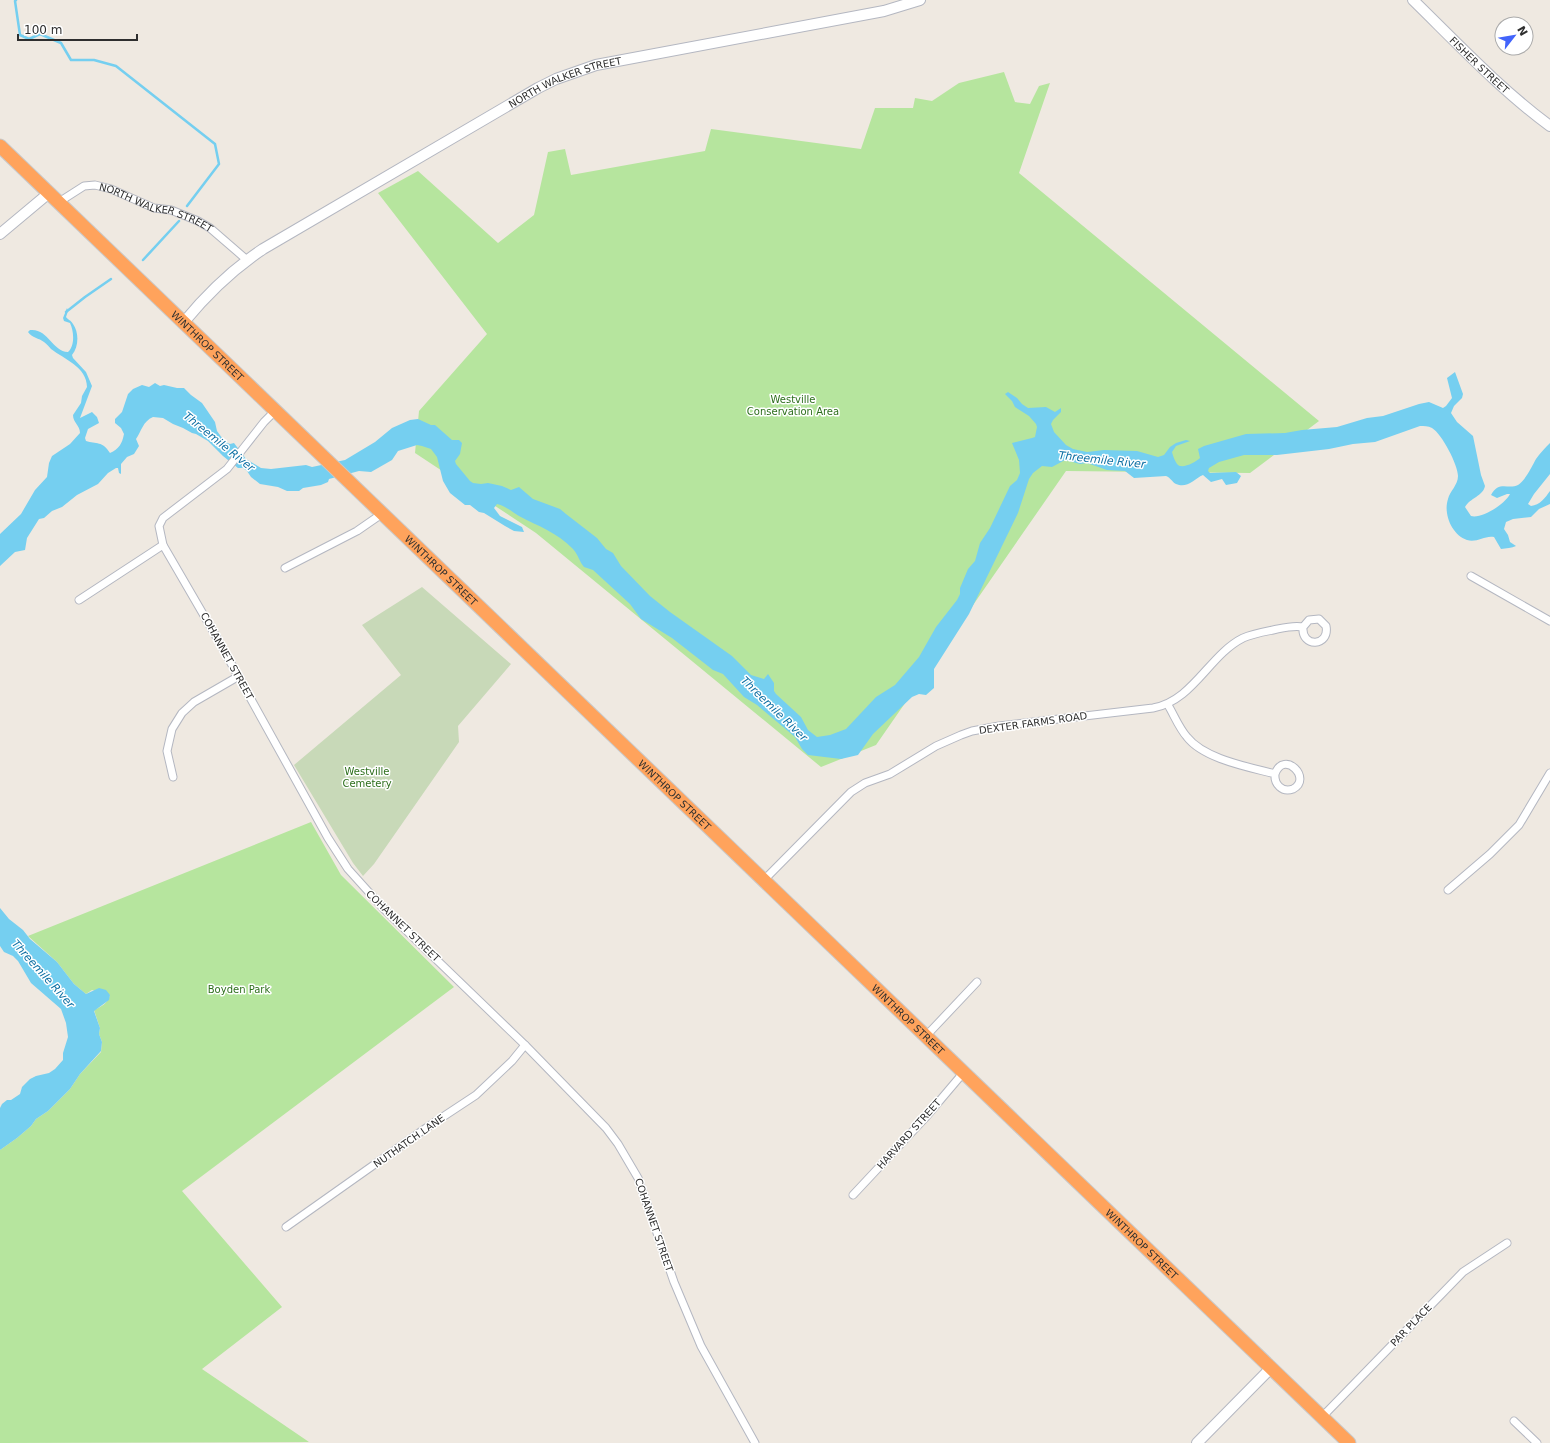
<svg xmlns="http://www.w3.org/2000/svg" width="1550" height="1443" font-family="'DejaVu Sans',sans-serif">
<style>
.green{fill:#b6e59e}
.cemetery{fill:#c8d9b8}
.water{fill:#75cff0}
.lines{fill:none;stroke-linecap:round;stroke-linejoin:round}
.stream{stroke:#75cff0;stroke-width:2.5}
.street-casing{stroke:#b4b7c1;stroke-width:9}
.secondary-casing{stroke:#b4b7c1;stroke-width:12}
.highway-casing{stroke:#c9c9c9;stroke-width:15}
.street{stroke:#fff;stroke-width:7}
.secondary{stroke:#fff;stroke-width:10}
.highway{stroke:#ffa35c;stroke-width:13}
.labels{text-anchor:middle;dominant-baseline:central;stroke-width:3;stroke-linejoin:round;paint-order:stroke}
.street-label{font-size:10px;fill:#2e2e2e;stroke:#fff}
.park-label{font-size:10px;fill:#2c6e1b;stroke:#fff}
.water-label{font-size:11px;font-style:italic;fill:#0d6fa3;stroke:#fff}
</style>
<rect width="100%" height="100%" fill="#efe9e1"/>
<g class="green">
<polygon points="1004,72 1015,102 1030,104 1039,86 1050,83 1019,173 1319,421 1250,473 1066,471 876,745 821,767 536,533 415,453 419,411 487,334 378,193 418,171 498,243 534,215 548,152 565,149 571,175 705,151 711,129 861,149 875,108 913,108 915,98 932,101 959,83"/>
<path d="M311,822L341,875L454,987L182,1191L282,1307L202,1369L309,1442L0,1443V1150L17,1138L31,1126L36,1119L48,1111L70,1089L80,1074L101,1052L102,1042L99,1034L100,1028L94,1010C101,1007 108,1003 110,995L92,990L86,994L74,984L57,962L28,936Z"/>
</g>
<polygon class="cemetery" points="422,587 511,664 458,726 459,742 374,864 363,876 353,863 294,765 401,675 362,625"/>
<g class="water">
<path d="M67,308L68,311L66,317C68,320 71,320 73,324C79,332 79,347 72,355L73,358L86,372L92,386L80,418L92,412L97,417L99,423L88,429L85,438L86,441C96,444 103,441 110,453C119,449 122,444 124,434L121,428L115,423V419L122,412L128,394L133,389L142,385L149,387L155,383L160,386L164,385L177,388H184L191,395L202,403L215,422L217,431L225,442L230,444L234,443L246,459L261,468L271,469L306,465L312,467L345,460L375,442L392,428L410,420L418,419L431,425H435L452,440H459L462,443L460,454L455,461L456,464L470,481L473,483L481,484L488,483L502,486L511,490L519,487L533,499L560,509L566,514L597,538L606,549L613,553L621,566L650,596L670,612L732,656L751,675L764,679L768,674L774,683V691L776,694L801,717L808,730L817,737L830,735L846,729L876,697L895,685L919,657L936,627L957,600L960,594V588L968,569L975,561L980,543L990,528L1010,486L1017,480L1020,473L1019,460L1012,443L1032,438L1035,437L1037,427L1036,424L1029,416L1015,407L1012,401L1005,394L1008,392L1017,398L1022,404L1028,408L1046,407L1055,412L1061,408V412L1053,420L1051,424L1054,432L1066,445L1073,449L1087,452L1104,450L1137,451L1158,457L1164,455L1170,447L1176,443L1186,440L1190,441L1176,446L1172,452C1173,456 1175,462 1178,465C1183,469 1196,462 1200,458L1198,449L1204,446L1246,434L1285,433L1302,430L1337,427L1367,418L1383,416L1419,404L1429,402L1443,408L1446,406L1452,398L1447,378L1455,372L1463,394L1462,398L1454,406L1451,413L1457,422L1473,436L1481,475L1485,486C1483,496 1470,498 1465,507L1471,516C1482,519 1505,504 1510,494H1507L1497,498L1491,495C1499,480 1508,490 1518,485C1525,481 1532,466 1536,459C1540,453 1545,448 1550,443V474L1534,494L1528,504L1531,506C1540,505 1545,498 1550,491V504L1539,509L1531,517L1513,519L1506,522L1504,529L1508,535L1510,542L1516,546C1512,548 1506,548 1501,549L1494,537C1485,535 1477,543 1467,540C1452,535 1443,514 1448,499C1450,491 1458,485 1458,476C1458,465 1442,434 1432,428C1428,426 1424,426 1420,426L1375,442L1353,444L1329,449L1277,455H1244L1219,462L1209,468L1208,471L1210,473L1236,472L1241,476L1237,483L1226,485L1222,479L1211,482L1203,475C1194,479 1187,489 1176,484C1172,482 1171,478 1166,476L1134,478L1125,471L1107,470L1087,463L1080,464L1065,460L1052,467L1042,466L1033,473L1029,479L1018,513L969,614L934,669V688L926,695L919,694L912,697L873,734L858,755L841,759L808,755L802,749L795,737L757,705L744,697L723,674L713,670L672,638L641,619L630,604L593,570L584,567C579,561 579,556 573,549C558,533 538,526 519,516C512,512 506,506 497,504L494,508L500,516L522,527L524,532L514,531L505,526L484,513L479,512L470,505H465L450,493L443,481L437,457L431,449L422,446L417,445L398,451L392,460L371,472L359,471L329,479L328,482L321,485L303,488L299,491H287L278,487L260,484L251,477L247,471L243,468H238L223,456L208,441L196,434L192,433L183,428L173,424L163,418L153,417C143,421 141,432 136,439L139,446L134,454L127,457L121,464V474L119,473L118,468H116L108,473L98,484L77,495L62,507L52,511L44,518L39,519L27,538L25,550L15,552L0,566V534L21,514L35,490L47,477L49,463L52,456L70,444L80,433C80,425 73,423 73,415L81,403L82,396L87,387C87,367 64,359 51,349C49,347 47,344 44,342C39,338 32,338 28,332L30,330C48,328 52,351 68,352C75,346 74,331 70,323L64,321L63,318Z"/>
<polygon points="0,908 9,919 23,930 30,939 57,962 74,984 86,994 99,988 106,990 110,995 109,1000 94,1011 100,1028 99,1034 102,1042 101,1051 80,1074 70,1089 48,1111 36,1119 31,1126 17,1138 0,1150 0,1108 2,1104 7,1100 11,1100 20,1094 22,1087 30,1079 36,1076 49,1073 55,1069 63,1060 63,1053 68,1037 66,1023 61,1009 31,983 18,961 13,956 4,952 0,946"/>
</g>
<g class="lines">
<g class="stream">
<polyline points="16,0 15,1 20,35 29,39 40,34 61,43 71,60 94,60 116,66 215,144 219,164 187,206"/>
<polyline points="143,260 179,221"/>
<polyline points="66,312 85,297 111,279"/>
</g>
<g class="street-casing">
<g id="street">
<path id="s1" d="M59,202L84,186L95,185L111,189L154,208L171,210L198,221L210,228L247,260"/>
<polyline points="276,410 264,422 227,469 163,518 159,526 163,545 217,638 328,838 348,869 384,909 525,1045 606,1128 618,1144 638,1178 674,1282 701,1346 755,1443"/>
<polyline points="285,568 357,531 383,513"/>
<polyline points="1471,576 1550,621"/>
<polyline points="79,600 163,545"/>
<path d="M1168,705C1174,715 1179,728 1187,737C1204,759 1249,767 1275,774C1284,749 1313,779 1293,789C1282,793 1274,784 1275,774"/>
<polyline points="173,777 167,751 172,729 182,713 194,702 239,676"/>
<path d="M764,880L851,792L865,783L890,774L936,746L961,735L972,731L999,726L1153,708C1193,701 1209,655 1243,638C1252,634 1263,632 1273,630C1283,628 1293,625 1303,627C1301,648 1330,647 1326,626L1319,619L1309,620L1303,627"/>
<polyline points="1448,890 1490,854 1519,825 1550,773"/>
<polyline points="926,1036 977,982"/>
<polyline points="853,1195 925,1118 964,1072"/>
<polyline points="286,1227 426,1128 476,1095 512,1061 525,1045"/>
<polyline points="1322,1417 1463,1272 1507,1243"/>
<polyline points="1514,1421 1537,1443"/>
</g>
</g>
<g class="secondary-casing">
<g id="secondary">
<path id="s2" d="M1413,0C1457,43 1500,89 1550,126"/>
<polyline points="0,234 49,193"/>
<path id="s3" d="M184,322C207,294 233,269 263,249L538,88L556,79L596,65L884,11L920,0"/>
<polyline points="1197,1443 1271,1368"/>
</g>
</g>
<g class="highway-casing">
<g id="highway">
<path id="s4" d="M0,146L1349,1443"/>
</g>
</g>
<use href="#street" class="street"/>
<use href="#secondary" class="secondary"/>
<use href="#highway" class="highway"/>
</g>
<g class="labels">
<g class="street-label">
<text stroke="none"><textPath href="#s2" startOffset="93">FISHER STREET</textPath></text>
<text stroke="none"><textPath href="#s3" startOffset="454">NORTH WALKER STREET</textPath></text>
<text stroke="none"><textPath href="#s1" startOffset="106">NORTH WALKER STREET</textPath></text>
<text stroke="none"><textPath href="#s4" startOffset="288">WINTHROP STREET</textPath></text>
<text stroke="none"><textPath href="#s4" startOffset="612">WINTHROP STREET</textPath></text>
<text transform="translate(227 656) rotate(61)">COHANNET STREET</text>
<text transform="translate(1033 723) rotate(-8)">DEXTER FARMS ROAD</text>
<text stroke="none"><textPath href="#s4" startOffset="936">WINTHROP STREET</textPath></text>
<text transform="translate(403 926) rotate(44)">COHANNET STREET</text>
<text stroke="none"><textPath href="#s4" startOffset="1260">WINTHROP STREET</textPath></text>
<text transform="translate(909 1134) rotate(-48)">HARVARD STREET</text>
<text transform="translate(409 1141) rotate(-35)">NUTHATCH LANE</text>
<text transform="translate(654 1225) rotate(71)">COHANNET STREET</text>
<text stroke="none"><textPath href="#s4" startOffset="1584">WINTHROP STREET</textPath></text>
<text transform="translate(1411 1325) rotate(-46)">PAR PLACE</text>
</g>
<g class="park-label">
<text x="793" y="399">Westville<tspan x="793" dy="12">Conservation Area</tspan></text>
<text x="367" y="771">Westville<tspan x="367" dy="12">Cemetery</tspan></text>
<text x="239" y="989">Boyden Park</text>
</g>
<g class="water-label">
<text transform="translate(219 442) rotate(39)">Threemile River</text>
<text transform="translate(1102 460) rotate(6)">Threemile River</text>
<text transform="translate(774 709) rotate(44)">Threemile River</text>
<text transform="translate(43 974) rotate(48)">Threemile River</text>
</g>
</g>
<g transform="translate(1514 36) rotate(59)"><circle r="19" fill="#ffffff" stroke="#ababab"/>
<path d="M0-3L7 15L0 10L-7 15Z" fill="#4264fb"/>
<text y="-6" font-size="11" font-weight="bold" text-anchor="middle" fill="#2e2e2e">N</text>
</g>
<path d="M18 34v6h119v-6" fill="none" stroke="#2e2e2e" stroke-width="2"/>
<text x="24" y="34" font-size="12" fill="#2e2e2e" stroke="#ffffff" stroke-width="3" paint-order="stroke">100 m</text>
</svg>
